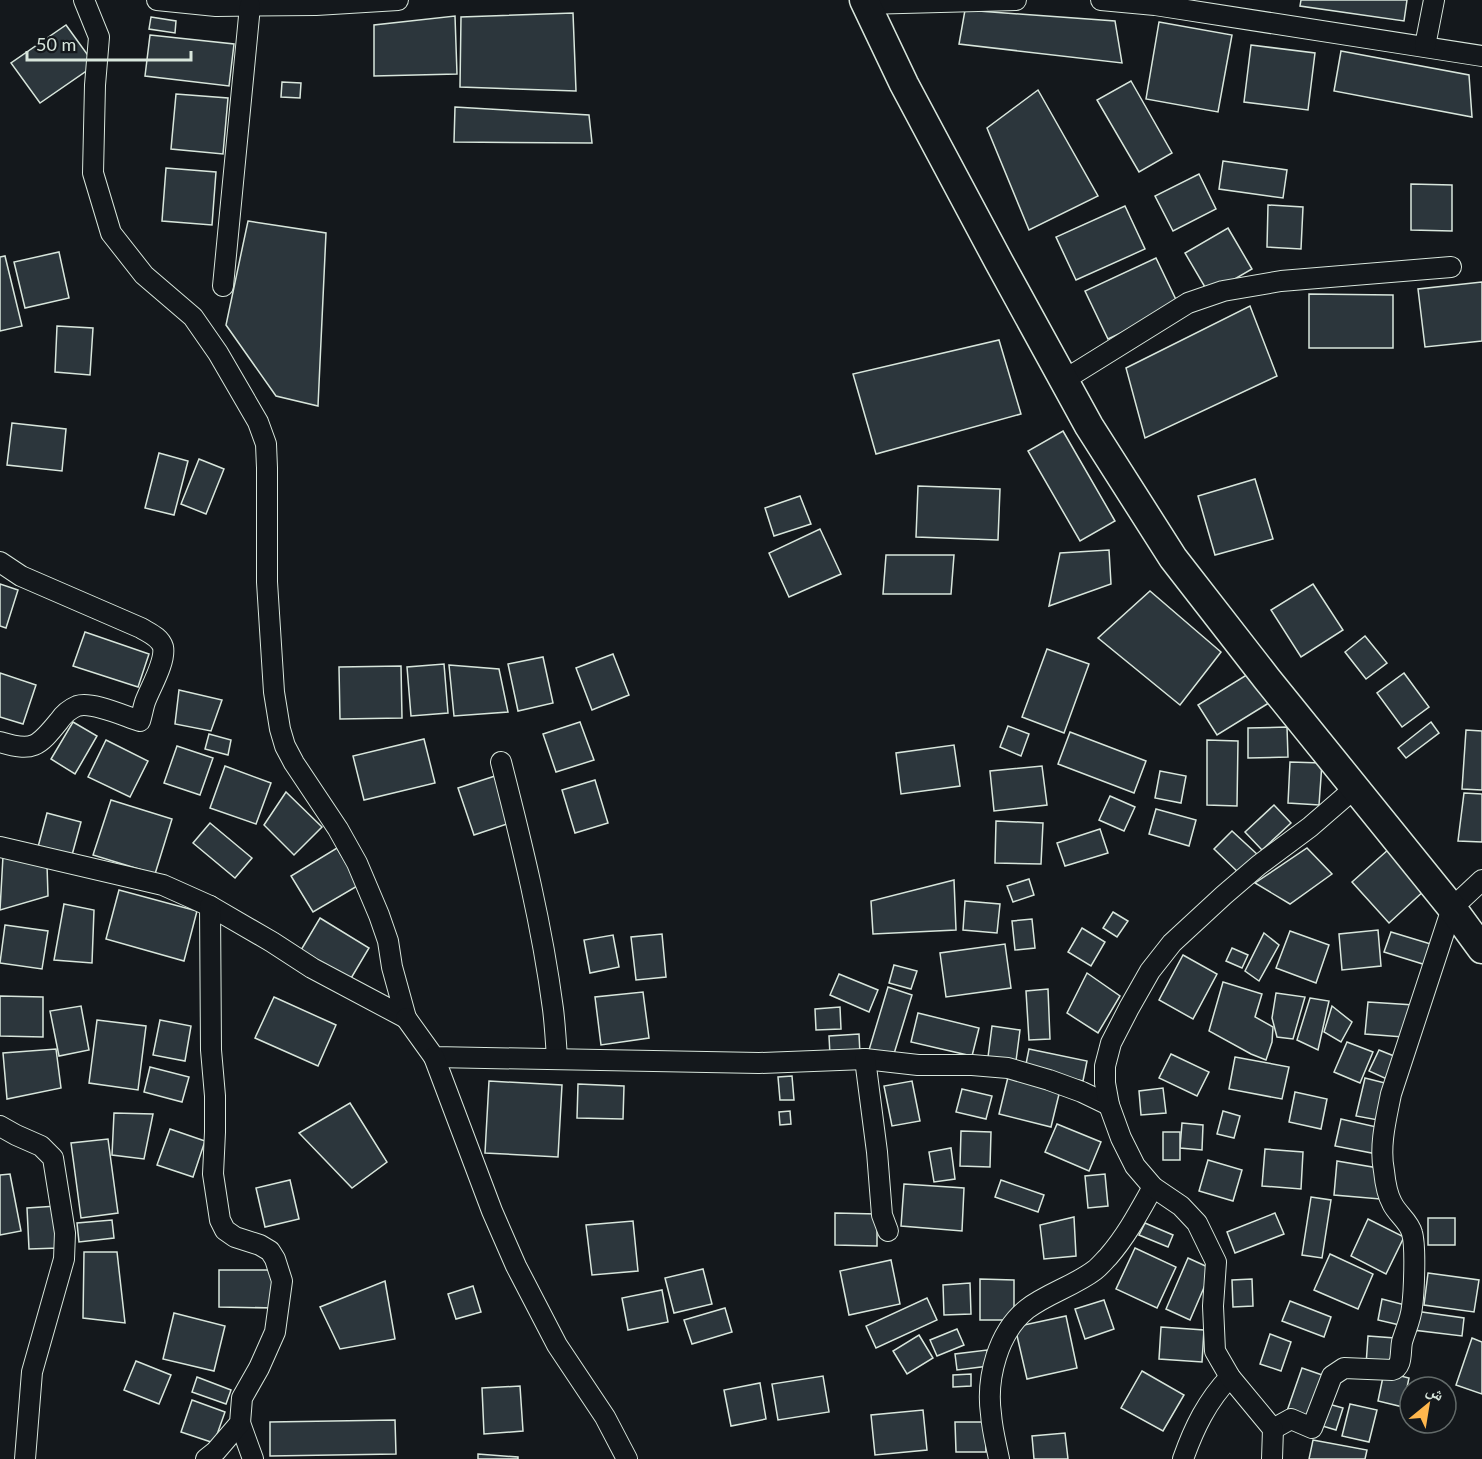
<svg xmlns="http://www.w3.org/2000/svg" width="1482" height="1459" font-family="Lato,'Noto Naskh Arabic',sans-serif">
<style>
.building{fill:#2c363c;stroke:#d8e6dc;stroke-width:1.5}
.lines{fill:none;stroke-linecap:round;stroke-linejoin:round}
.minor-casing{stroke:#d8e6dc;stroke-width:22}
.secondary-casing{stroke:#d8e6dc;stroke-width:31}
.minor{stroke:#14181c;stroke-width:20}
.secondary{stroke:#14181c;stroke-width:28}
</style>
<rect width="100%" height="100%" fill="#14181c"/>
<g class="building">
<polygon points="1301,0 1407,0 1404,21 1300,6"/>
<polygon points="965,10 1115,21 1122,63 959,44"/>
<polygon points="573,13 576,91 460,87 461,17"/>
<polygon points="455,16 457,74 374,76 374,25"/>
<polygon points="151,17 176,21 175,33 149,29"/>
<polygon points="1159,22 1232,35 1218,112 1146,99"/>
<polygon points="66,25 95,65 40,103 11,63"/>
<polygon points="150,35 234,44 229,86 145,76"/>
<polygon points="1251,45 1315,53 1308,110 1244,102"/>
<polygon points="1341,51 1469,75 1472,117 1334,91"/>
<polygon points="1131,81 1172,153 1139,172 1097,100"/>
<polygon points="282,82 301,83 300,98 281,97"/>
<polygon points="1038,90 1098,196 1029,230 987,128"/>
<polygon points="176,94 228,98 223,154 171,149"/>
<polygon points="455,107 589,115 592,143 454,142"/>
<polygon points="1223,161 1287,170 1283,198 1219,189"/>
<polygon points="166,168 216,172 212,225 162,221"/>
<polygon points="1199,174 1216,209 1173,231 1155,196"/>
<polygon points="1411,184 1452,185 1452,231 1411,230"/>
<polygon points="1268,205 1303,207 1301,249 1267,247"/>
<polygon points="1125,206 1145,249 1076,280 1056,237"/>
<polygon points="248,221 326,233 318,406 276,396 226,325"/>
<polygon points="1228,228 1252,269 1209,294 1185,253"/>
<polygon points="59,252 69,298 25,308 14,262"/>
<polygon points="5,256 22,326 0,331 0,257"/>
<polygon points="1156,258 1179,306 1108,339 1085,291"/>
<polygon points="1482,282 1482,341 1425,347 1418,289"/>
<polygon points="1309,294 1393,295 1393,348 1309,348"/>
<polygon points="1250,306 1277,376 1145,438 1126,368"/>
<polygon points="57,326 93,328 90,375 55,372"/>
<polygon points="999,340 1021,414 876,454 853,374"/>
<polygon points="12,423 66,429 62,471 7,465"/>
<polygon points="1063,431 1115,521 1080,541 1028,451"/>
<polygon points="159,453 188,461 174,515 145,508"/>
<polygon points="199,459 224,469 206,514 181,504"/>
<polygon points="1255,479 1273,539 1215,555 1198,496"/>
<polygon points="918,486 1000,489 998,540 916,537"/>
<polygon points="800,496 811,524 774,536 765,508"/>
<polygon points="820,529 841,574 789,597 769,553"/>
<polygon points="1109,550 1111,584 1049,606 1060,553"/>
<polygon points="886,555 954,555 951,594 883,594"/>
<polygon points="0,584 18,590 6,628 0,626"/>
<polygon points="1313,584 1343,630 1301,657 1271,610"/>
<polygon points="1150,591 1221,652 1180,705 1098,638"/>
<polygon points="85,632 149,654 138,687 73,666"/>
<polygon points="1365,636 1387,663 1366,679 1345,652"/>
<polygon points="1047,649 1089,664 1064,733 1022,717"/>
<polygon points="613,654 629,695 592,710 576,668"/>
<polygon points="543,657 553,703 518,711 508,664"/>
<polygon points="444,664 448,713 411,716 407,667"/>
<polygon points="449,665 499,669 508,712 454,716"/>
<polygon points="401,666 402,718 340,719 339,667"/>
<polygon points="1253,671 1272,701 1217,735 1198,705"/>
<polygon points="0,673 36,685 23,724 0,717"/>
<polygon points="1404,673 1429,707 1402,727 1377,693"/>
<polygon points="179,690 222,700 211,731 175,724"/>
<polygon points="73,722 97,736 75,774 51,759"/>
<polygon points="580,722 594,760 556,772 543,734"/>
<polygon points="1431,722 1439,733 1406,758 1398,748"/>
<polygon points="1008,726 1029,734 1021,756 1000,747"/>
<polygon points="1287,727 1288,757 1248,758 1248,728"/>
<polygon points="1466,730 1482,731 1482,790 1462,789"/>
<polygon points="1070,732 1146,761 1134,793 1058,764"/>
<polygon points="209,734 231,740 228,755 205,749"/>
<polygon points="424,739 435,783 364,800 353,756"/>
<polygon points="106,740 148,761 130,797 88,777"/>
<polygon points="1207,740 1238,741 1237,806 1207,805"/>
<polygon points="954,745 960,786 901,794 896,753"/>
<polygon points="177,746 213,758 200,795 164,783"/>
<polygon points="1290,762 1322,763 1319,805 1288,803"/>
<polygon points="225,766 271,783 256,824 210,808"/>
<polygon points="1042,766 1047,805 994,811 990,771"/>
<polygon points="1160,771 1186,776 1181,803 1155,798"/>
<polygon points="495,776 510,823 474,835 458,788"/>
<polygon points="595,780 608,823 575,833 562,790"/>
<polygon points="286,792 322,827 294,855 264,825"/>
<polygon points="1464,793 1482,794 1482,842 1458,841"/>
<polygon points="1110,796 1135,807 1124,831 1099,820"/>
<polygon points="111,800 172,819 155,874 93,855"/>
<polygon points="1274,805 1291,823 1262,850 1245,832"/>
<polygon points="1156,809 1196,820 1189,846 1149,834"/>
<polygon points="47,813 81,822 72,855 38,847"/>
<polygon points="996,821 1043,823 1041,864 995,863"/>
<polygon points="210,823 252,858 235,878 193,843"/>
<polygon points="1100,829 1108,853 1065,866 1057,843"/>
<polygon points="1232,831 1258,855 1240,874 1214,849"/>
<polygon points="337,848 359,885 313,912 291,876"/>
<polygon points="1307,848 1332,874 1290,904 1255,883"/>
<polygon points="1389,849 1426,889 1389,923 1352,882"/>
<polygon points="3,856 47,865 48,896 0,910"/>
<polygon points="1029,879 1034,895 1013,902 1007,886"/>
<polygon points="954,880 956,930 873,934 871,901"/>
<polygon points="119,890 197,911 184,961 106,939"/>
<polygon points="965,901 1000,904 997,933 963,930"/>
<polygon points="64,904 94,910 92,963 54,960"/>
<polygon points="1113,912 1128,921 1117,937 1103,928"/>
<polygon points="320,918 369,948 350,980 301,950"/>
<polygon points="1032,919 1035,948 1015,950 1012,921"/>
<polygon points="5,925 48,931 42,969 0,963"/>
<polygon points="1082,928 1105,942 1091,966 1068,952"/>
<polygon points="1378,930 1381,966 1342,970 1339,934"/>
<polygon points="1290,931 1329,945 1316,983 1276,968"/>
<polygon points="1391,932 1434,945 1426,965 1384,952"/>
<polygon points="1264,933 1279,945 1259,981 1245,971"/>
<polygon points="662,934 666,977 636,980 631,937"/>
<polygon points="613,935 619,967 590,973 584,940"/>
<polygon points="1005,944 1011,988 946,997 940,953"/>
<polygon points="1232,948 1248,955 1242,968 1226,961"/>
<polygon points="1183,955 1217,974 1193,1019 1159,1000"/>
<polygon points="894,965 917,971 911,989 889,983"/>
<polygon points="1087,973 1120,996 1098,1033 1067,1013"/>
<polygon points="839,974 878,990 869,1012 830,995"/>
<polygon points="1223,982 1262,994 1255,1017 1273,1027 1272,1042 1266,1060 1251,1054 1209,1031"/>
<polygon points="888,987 912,995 893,1057 869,1050"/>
<polygon points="1048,989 1050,1039 1029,1040 1026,991"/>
<polygon points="643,992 649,1038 601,1045 595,997"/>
<polygon points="1276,993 1305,997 1293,1039 1277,1037 1272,1018"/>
<polygon points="0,996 43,997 43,1037 0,1036"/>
<polygon points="274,997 336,1025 318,1066 255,1038"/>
<polygon points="1310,998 1329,1001 1318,1050 1297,1040"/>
<polygon points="1368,1002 1414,1005 1403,1037 1365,1034"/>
<polygon points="81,1006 89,1050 59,1056 50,1011"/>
<polygon points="1332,1006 1352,1022 1341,1042 1324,1032"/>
<polygon points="840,1007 841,1029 816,1030 815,1009"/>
<polygon points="918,1013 979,1028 972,1056 911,1042"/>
<polygon points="97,1020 146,1026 138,1090 89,1083"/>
<polygon points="160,1020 191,1026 185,1061 153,1055"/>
<polygon points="992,1026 1020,1030 1016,1061 988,1057"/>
<polygon points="859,1034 860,1054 830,1055 829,1036"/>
<polygon points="1347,1042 1373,1052 1360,1083 1334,1072"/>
<polygon points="56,1049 61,1088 7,1099 3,1053"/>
<polygon points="1029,1049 1087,1061 1083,1081 1025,1069"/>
<polygon points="1379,1050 1399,1058 1389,1080 1369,1071"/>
<polygon points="1171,1054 1209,1072 1197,1096 1159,1078"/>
<polygon points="1235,1057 1289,1067 1282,1099 1229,1089"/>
<polygon points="150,1067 189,1077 182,1102 144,1092"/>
<polygon points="1009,1073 1061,1086 1051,1127 999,1114"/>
<polygon points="792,1076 794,1100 780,1100 778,1077"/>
<polygon points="1365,1078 1389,1084 1378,1120 1356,1116"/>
<polygon points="489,1081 562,1085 558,1157 485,1153"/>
<polygon points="912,1081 920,1121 892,1126 884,1086"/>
<polygon points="578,1084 624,1086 623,1119 577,1118"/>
<polygon points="1163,1088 1166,1113 1141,1115 1139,1091"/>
<polygon points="962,1089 992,1096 986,1119 956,1112"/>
<polygon points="1295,1092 1327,1099 1321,1129 1289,1122"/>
<polygon points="350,1103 387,1162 352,1188 299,1133"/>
<polygon points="790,1111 791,1124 780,1125 779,1112"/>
<polygon points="1223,1111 1240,1116 1234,1138 1217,1134"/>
<polygon points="114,1113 153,1114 144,1159 112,1155"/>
<polygon points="1341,1119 1381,1128 1377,1154 1335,1146"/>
<polygon points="1182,1123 1203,1125 1202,1150 1180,1148"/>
<polygon points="1057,1124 1101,1142 1089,1171 1045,1152"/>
<polygon points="170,1129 205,1141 193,1177 157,1165"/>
<polygon points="961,1131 991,1132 990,1167 960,1166"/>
<rect x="1163" y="1132" width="17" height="28"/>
<polygon points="108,1139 118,1213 81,1218 71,1143"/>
<polygon points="951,1148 955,1179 934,1182 929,1152"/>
<polygon points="1265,1149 1303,1152 1301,1189 1262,1186"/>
<polygon points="1208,1160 1242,1170 1233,1201 1199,1191"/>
<polygon points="1337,1161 1378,1168 1380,1199 1334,1195"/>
<polygon points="10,1174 21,1231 0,1235 0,1175"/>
<polygon points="1105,1174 1108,1206 1088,1208 1085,1176"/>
<polygon points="290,1180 299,1219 265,1227 256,1188"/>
<polygon points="1001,1180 1044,1195 1038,1212 995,1197"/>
<polygon points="904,1184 964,1188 962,1231 901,1226"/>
<polygon points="1311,1197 1331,1200 1322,1258 1302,1255"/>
<polygon points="57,1206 59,1248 29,1249 27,1208"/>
<polygon points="835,1213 877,1214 877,1246 835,1245"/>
<polygon points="1275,1213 1284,1234 1235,1253 1227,1232"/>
<polygon points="1074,1217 1076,1256 1044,1259 1040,1225"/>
<rect x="1428" y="1218" width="27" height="27"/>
<polygon points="1368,1219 1404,1237 1386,1274 1351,1256"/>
<polygon points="112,1220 114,1238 79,1242 77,1223"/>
<polygon points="633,1221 638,1271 592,1275 586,1225"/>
<polygon points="1145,1223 1173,1235 1168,1247 1139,1235"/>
<polygon points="1135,1248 1176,1267 1157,1308 1116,1289"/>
<polygon points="84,1252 117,1252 125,1323 83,1318"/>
<polygon points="1330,1254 1373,1274 1358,1309 1314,1290"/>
<polygon points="1188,1258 1212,1269 1190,1320 1166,1309"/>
<polygon points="891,1260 900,1304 849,1315 840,1271"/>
<polygon points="703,1269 712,1304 674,1313 665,1278"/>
<polygon points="219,1270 275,1270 275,1308 219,1307"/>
<polygon points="1428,1273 1479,1280 1474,1312 1424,1305"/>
<polygon points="980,1279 1014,1280 1014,1320 980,1320"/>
<polygon points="1252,1279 1253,1306 1233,1307 1232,1280"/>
<polygon points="385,1281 395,1339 340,1349 320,1307"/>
<polygon points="970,1283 971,1314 944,1315 943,1285"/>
<polygon points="473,1286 481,1312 456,1319 448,1294"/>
<polygon points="662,1290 668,1322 628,1330 622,1298"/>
<polygon points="927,1298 937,1320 876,1348 866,1326"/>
<polygon points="1382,1299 1409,1306 1404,1326 1378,1320"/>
<polygon points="1104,1300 1114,1329 1085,1339 1075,1309"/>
<polygon points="1290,1301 1331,1317 1324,1337 1282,1321"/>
<polygon points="725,1308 732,1332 692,1344 684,1320"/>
<polygon points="1415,1311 1464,1318 1462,1336 1413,1330"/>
<polygon points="174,1313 225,1326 214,1371 163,1359"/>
<polygon points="1066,1316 1077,1368 1027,1379 1015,1327"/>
<polygon points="1161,1327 1204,1330 1202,1362 1159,1359"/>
<polygon points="957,1329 964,1345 937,1356 930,1340"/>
<polygon points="1270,1334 1291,1342 1281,1371 1260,1364"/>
<polygon points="919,1335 933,1358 907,1374 893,1351"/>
<polygon points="1368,1336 1395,1338 1393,1367 1366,1365"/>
<polygon points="1472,1338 1482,1342 1482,1394 1456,1385"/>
<polygon points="987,1350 989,1366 957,1370 955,1354"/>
<polygon points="136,1361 171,1375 159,1404 124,1390"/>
<polygon points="1302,1368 1328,1377 1312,1420 1287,1411"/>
<polygon points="1142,1371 1184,1395 1163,1431 1121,1408"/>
<polygon points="1384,1372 1409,1378 1403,1407 1378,1401"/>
<polygon points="971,1374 971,1386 953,1387 953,1375"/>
<polygon points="823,1376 829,1412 778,1420 772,1384"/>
<polygon points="197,1377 231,1390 226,1404 192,1392"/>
<polygon points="760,1383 766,1419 731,1426 724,1390"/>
<polygon points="520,1386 523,1431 484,1434 482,1388"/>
<polygon points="192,1400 225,1412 214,1443 181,1432"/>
<polygon points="1325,1403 1343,1408 1336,1430 1319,1425"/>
<polygon points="1350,1404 1377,1410 1369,1442 1342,1436"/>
<polygon points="923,1410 927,1450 875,1455 871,1415"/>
<polygon points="395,1420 396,1454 270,1456 270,1422"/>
<polygon points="955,1422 985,1422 986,1452 956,1452"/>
<polygon points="1065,1433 1068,1459 1034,1459 1032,1436"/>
<polygon points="1313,1440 1367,1450 1365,1459 1309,1459"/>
<polygon points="478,1454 518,1457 518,1459 478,1459"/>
</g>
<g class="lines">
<g class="minor-casing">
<g id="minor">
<polyline points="157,0 216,6 316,5 398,0"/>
<polyline points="1101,0 1155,5 1482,56"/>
<polyline points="865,4 1016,0"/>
<polyline points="1425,46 1434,0"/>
<polyline points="223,286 250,6"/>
<polyline points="1064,380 1188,303 1223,291 1281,281 1451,267"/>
<path d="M0,562L21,576L141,628C149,633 160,637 163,647C166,662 150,688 145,702C143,708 142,715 140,721C124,716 92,701 77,706C70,709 63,715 59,721C38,747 33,752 0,742"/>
<path d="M501,762C522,844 542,925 553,1009C555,1025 556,1042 557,1059"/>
<polyline points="0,847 163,885 210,906 272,942 312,968 406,1018 392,967 388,941 379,915 357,863 338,829 294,763 285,746 280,729 274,692 267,582 267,468 266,444 258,422 218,353 193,317 144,275 111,233 93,173 95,85 99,37 84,0"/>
<polyline points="406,1018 434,1057 759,1063 865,1059 918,1065 972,1065 1008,1068 1049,1080 1082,1092 1109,1105"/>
<polyline points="434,1057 492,1211 516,1266 557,1345 605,1417 627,1459"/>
<polyline points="865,1059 877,1152 882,1215 888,1231"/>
<polyline points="0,1126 16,1135 41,1146 53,1158 65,1233 64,1259 32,1372 25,1459"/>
<polyline points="240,1423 253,1459"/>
<path d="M1273,1429L1291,1419L1312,1428L1332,1376L1344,1368L1392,1370C1403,1367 1400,1352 1402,1342C1405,1331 1411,1319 1412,1307C1414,1293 1416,1246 1412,1233C1409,1221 1397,1214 1392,1203C1387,1194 1385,1181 1384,1171C1379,1146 1386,1119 1391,1094L1452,908L1482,880"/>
<polyline points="206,1459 216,1451 240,1423 242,1398 259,1368 275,1332 282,1281 275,1259 270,1251 260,1245 235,1237 225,1230 220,1220 213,1174 215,1132 215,1096 211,1050 210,906"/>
<path d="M999,1459C996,1444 992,1429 991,1414C986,1378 998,1332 1027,1309C1048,1293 1074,1286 1095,1270C1100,1266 1104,1261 1108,1257C1127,1235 1139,1212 1153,1187"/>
<path d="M1183,1459C1194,1428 1207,1401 1230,1377"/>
<polyline points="1272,1459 1273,1429 1230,1377 1215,1351 1213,1306 1216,1262 1197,1223 1181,1206 1153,1187 1135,1166 1121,1138 1109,1105 1105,1083 1105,1066 1111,1043 1129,1008 1150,971 1172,943 1224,895 1259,865 1310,827 1355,788"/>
</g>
</g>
<g class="secondary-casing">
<polyline id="secondary" points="864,0 904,84 999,262 1089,426 1173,558 1267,679 1452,908 1482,949"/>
</g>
<use href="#minor" class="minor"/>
<use href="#secondary" class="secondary"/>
</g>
<g transform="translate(1428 1405) rotate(30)"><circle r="28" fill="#14181c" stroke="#626a69" stroke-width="1.5"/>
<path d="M0-4.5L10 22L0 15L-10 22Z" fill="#ffb74d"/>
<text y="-9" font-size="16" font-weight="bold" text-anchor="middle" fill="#d8e6dc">ش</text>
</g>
<path d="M27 51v9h164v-9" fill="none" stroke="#d8e6dc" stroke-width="3"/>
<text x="36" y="51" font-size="18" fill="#d8e6dc" stroke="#14181c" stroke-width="4.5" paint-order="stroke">50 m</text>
</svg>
